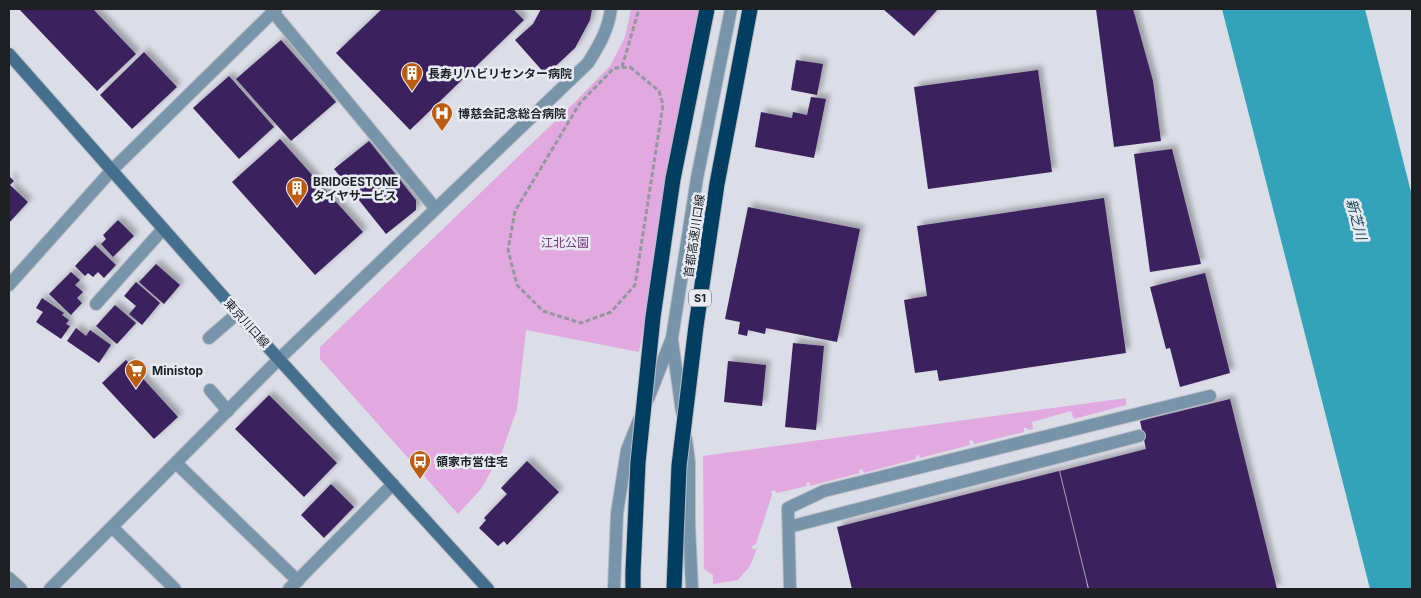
<svg xmlns="http://www.w3.org/2000/svg" width="1421" height="598" font-family="Inter,'Noto Sans JP',sans-serif">
<style>
.green{fill:#e1a9e0}
.water{fill:#34a3ba}
.building{fill:#3a225e;filter:url(#shadow)}
.lines{fill:none;stroke-linecap:round;stroke-linejoin:round}
.service-casing{stroke:#b9bcc4;stroke-width:14}
.minor-casing{stroke:#b9bcc4;stroke-width:14}
.tertiary-casing{stroke:#b9bcc4;stroke-width:14}
.secondary-casing{stroke:#b9bcc4;stroke-width:14}
.path{stroke:#94979d;stroke-width:3;stroke-dasharray:5 2.5;stroke-linecap:butt}
.service{stroke:#7894aa;stroke-width:12}
.minor{stroke:#7894aa;stroke-width:12}
.tertiary{stroke:#7894aa;stroke-width:12}
.secondary{stroke:#456f8f;stroke-width:12}
.motorway-bridge-casing{stroke:#b9bcc4;stroke-width:17;stroke-linecap:butt}
.motorway-bridge{stroke:#023e61;stroke-width:15}
.labels{text-anchor:middle;dominant-baseline:central;stroke-width:5;stroke-linejoin:round;paint-order:stroke}
.shield{fill:#e8ebf4;stroke:#5b5d62;stroke-width:1}
.shield-label{font-size:11px;font-weight:bold;fill:#1e2023}
.poi-label{font-size:12px;font-weight:bold;fill:#1e2023;stroke:#e8ebf4;text-anchor:start}
.street-label{font-size:12px;fill:#1e2023;stroke:#e8ebf4}
.park-label{font-size:12px;fill:#783479;stroke:#e8ebf4}
.water-label{font-size:14px;font-style:italic;fill:#1d4c56;stroke:#e8ebf4}
</style>
<defs>
<filter id="shadow"><feDropShadow dx="4.5" dy="-4.5" stdDeviation="2.5" flood-color="#0004"/></filter>
</defs>
<rect width="100%" height="100%" fill="#dbdee7"/>
<g class="green">
<polygon points="631,9 708,9 639,352 526,330 517,409 502,452 481,489 458,514 320,359 320,347 575,102 610,66 625,37"/>
<polygon points="1126,398 1126,405 1074,419 1071,411 1032,422 1033,429 1028,430 1027,428 1024,428 1024,432 974,444 972,440 969,441 970,445 920,458 919,455 916,456 916,459 864,473 862,469 859,470 860,473 810,486 809,482 806,483 807,486 777,493 774,490 771,492 772,495 756,544 752,546 753,550 757,548 750,566 738,580 713,584 713,575 704,569 703,456"/>
</g>
<polygon class="water" points="1222,9 1365,9 1412,196 1412,589 1370,589"/>
<g class="building">
<polygon points="19,9 93,9 136,54 97,91"/>
<polygon points="382,9 513,9 524,20 410,130 336,53"/>
<polygon points="541,9 592,9 590,20 575,48 546,75 515,40 533,24"/>
<polygon points="883,9 938,9 914,36"/>
<polygon points="1096,9 1133,9 1153,81 1161,141 1114,147"/>
<polygon points="281,40 336,102 291,141 236,79"/>
<polygon points="144,52 177,87 132,129 100,95"/>
<polygon points="796,60 823,64 817,95 791,90"/>
<polygon points="1038,70 1052,172 928,189 914,87"/>
<polygon points="229,76 274,127 239,159 193,108"/>
<polygon points="811,97 826,99 814,158 755,147 761,112 792,118 793,112 807,115"/>
<polygon points="280,139 363,232 315,275 232,182"/>
<polygon points="369,141 416,200 416,210 386,234 334,169"/>
<polygon points="1172,149 1201,264 1150,272 1134,154"/>
<polygon points="9,176 14,181 10,185 28,202 9,223"/>
<polygon points="1104,198 1126,353 939,381 937,370 915,373 904,300 927,296 917,226"/>
<polygon points="748,207 860,229 837,342 766,328 765,334 748,330 747,336 738,334 740,322 725,319"/>
<polygon points="118,220 134,236 113,257 101,244 106,239 103,235"/>
<polygon points="95,245 116,265 104,278 98,272 93,277 88,273 85,276 75,266"/>
<polygon points="156,264 180,285 164,304 139,282"/>
<polygon points="71,272 80,280 75,285 83,292 77,298 82,303 71,315 49,294"/>
<polygon points="1205,273 1230,373 1180,387 1170,348 1166,349 1150,287"/>
<polygon points="136,282 160,303 142,325 129,314 136,306 124,296"/>
<polygon points="42,298 64,313 62,315 69,320 66,324 70,326 61,339 36,322 43,312 36,308"/>
<polygon points="115,305 136,323 117,344 96,326"/>
<polygon points="76,328 86,336 90,330 111,345 99,363 67,341"/>
<polygon points="793,343 824,346 816,430 785,427"/>
<polygon points="126,360 178,417 154,439 102,383"/>
<polygon points="728,361 766,365 762,406 724,402"/>
<polygon points="269,395 337,463 304,497 235,429"/>
<polygon points="1230,399 1277,589 1089,589 1060,471 1146,449 1140,421"/>
<polygon points="527,461 559,492 507,545 504,541 498,546 479,528 486,520 484,518 507,494 501,488"/>
<polygon points="1059,471 1088,589 852,589 837,527"/>
<polygon points="331,484 354,507 324,538 301,515"/>
</g>
<g class="lines">
<g class="service-casing">
<g id="service">
<polyline points="273,12 435,208"/>
<polyline points="96,304 163,229"/>
<polyline points="209,338 238,313"/>
<polyline points="210,390 228,411"/>
<polyline points="176,463 298,581"/>
<polyline points="112,527 175,589"/>
<polyline points="789,527 1139,436"/>
<polyline points="790,589 788,508 824,491 1210,396"/>
</g>
</g>
<g class="minor-casing">
<g id="minor">
<polyline points="9,285 111,171 276,9"/>
<polyline points="9,578 21,589"/>
<path d="M50,589L279,359L588,63C600,44 608,30 611,9"/>
<polyline points="289,589 393,484"/>
</g>
</g>
<g class="tertiary-casing">
<g id="tertiary">
<polyline points="672,340 682,412"/>
<polyline points="648,399 672,338 697,178 731,9"/>
<polyline points="686,439 689,462 689,524 692,589"/>
<polyline points="614,589 617,513 627,450 639,420"/>
</g>
</g>
<g class="secondary-casing">
<polyline id="secondary" points="9,54 266,345 488,589"/>
</g>
<g class="path">
<polyline points="622,67 639,9"/>
<polygon points="630,67 659,91 663,105 635,285 611,312 581,323 543,311 517,285 508,250 515,211 580,103 614,68"/>
</g>
<use href="#service" class="service"/>
<use href="#minor" class="minor"/>
<use href="#tertiary" class="tertiary"/>
<use href="#secondary" class="secondary"/>
<g class="motorway-bridge-casing">
<g id="motorway-bridge">
<polyline points="633,589 633,572 638,462 653,317 673,179 707,9"/>
<polyline points="674,589 679,466 696,326 717,184 750,9"/>
</g>
</g>
<use href="#motorway-bridge" class="motorway-bridge"/>
</g>
<defs>
<g id="building-pin" transform="scale(1.125)"><path d="M0 17L-7.5 6A9.5 9.5 0 1 1 7.5 6Z" fill="#bb5d10" stroke="#e8ebf4"/><path d="M-4-6H4V6H1V3H-1V6H-4ZM-2.5-4.3h1.7v1.8h-1.7ZM.8-4.3h1.7v1.8H.8ZM-2.5-1h1.7V.8h-1.7ZM.8-1h1.7V.8H.8Z" fill="#fff"/></g>
<g id="hospital-pin" transform="scale(1.125)"><path d="M0 17L-7.5 6A9.5 9.5 0 1 1 7.5 6Z" fill="#bb5d10" stroke="#e8ebf4"/><path d="M-5-5h3v3.5h4V-5h3V5h-3V1.5h-4V5h-3Z" fill="#fff"/></g>
<g id="supermarket-pin" transform="scale(1.125)"><path d="M0 17L-7.5 6A9.5 9.5 0 1 1 7.5 6Z" fill="#bb5d10" stroke="#e8ebf4"/><path d="M-6-5.5h2.5l.6 2H6L4.5 2H-2.5L-4.4-4H-6ZM-1.5 3.2a1.3 1.3 0 1 0 .1 0ZM3 3.2a1.3 1.3 0 1 0 .1 0Z" fill="#fff"/></g>
<g id="bus-pin" transform="scale(1.125)"><path d="M0 17L-7.5 6A9.5 9.5 0 1 1 7.5 6Z" fill="#bb5d10" stroke="#e8ebf4"/><path d="M-5-6H5V4H4V6H2V4H-2V6H-4V4H-5ZM-3.5-4V0h7V-4ZM-3.5 1.2v1.5H-2V1.2ZM2 1.2v1.5H3.5V1.2Z" fill="#fff"/></g>
</defs>
<g fill-rule="evenodd">
<use href="#building-pin" x="412" y="73"/>
<use href="#hospital-pin" x="442" y="113"/>
<use href="#building-pin" x="297" y="188"/>
<use href="#supermarket-pin" x="136" y="370"/>
<use href="#bus-pin" x="420" y="461"/>
</g>
<g class="labels">
<rect class="shield" x="689" y="289.5" width="22" height="17" rx="4"/>
<g class="shield-label">
<text x="700" y="298">S1</text>
</g>
<g class="poi-label">
<text x="428" y="73">長寿リハビリセンター病院</text>
<text x="458" y="113">博慈会記念総合病院</text>
<text x="313" y="181">BRIDGESTONE<tspan x="313" dy="14">タイヤサービス</tspan></text>
<text x="152" y="370">Ministop</text>
<text x="436" y="461">領家市営住宅</text>
</g>
<g class="street-label">
<text transform="translate(694 236) rotate(-82)">首都高速川口線</text>
<text transform="translate(247 323) rotate(48)">東京川口線</text>
</g>
<g class="park-label">
<text x="565" y="242">江北公園</text>
</g>
<g class="water-label">
<text transform="translate(1357 219) rotate(75)">新芝川</text>
</g>
</g>
<rect width="1421" height="598" fill="none" stroke="#1e2023" stroke-width="20"/>
</svg>
